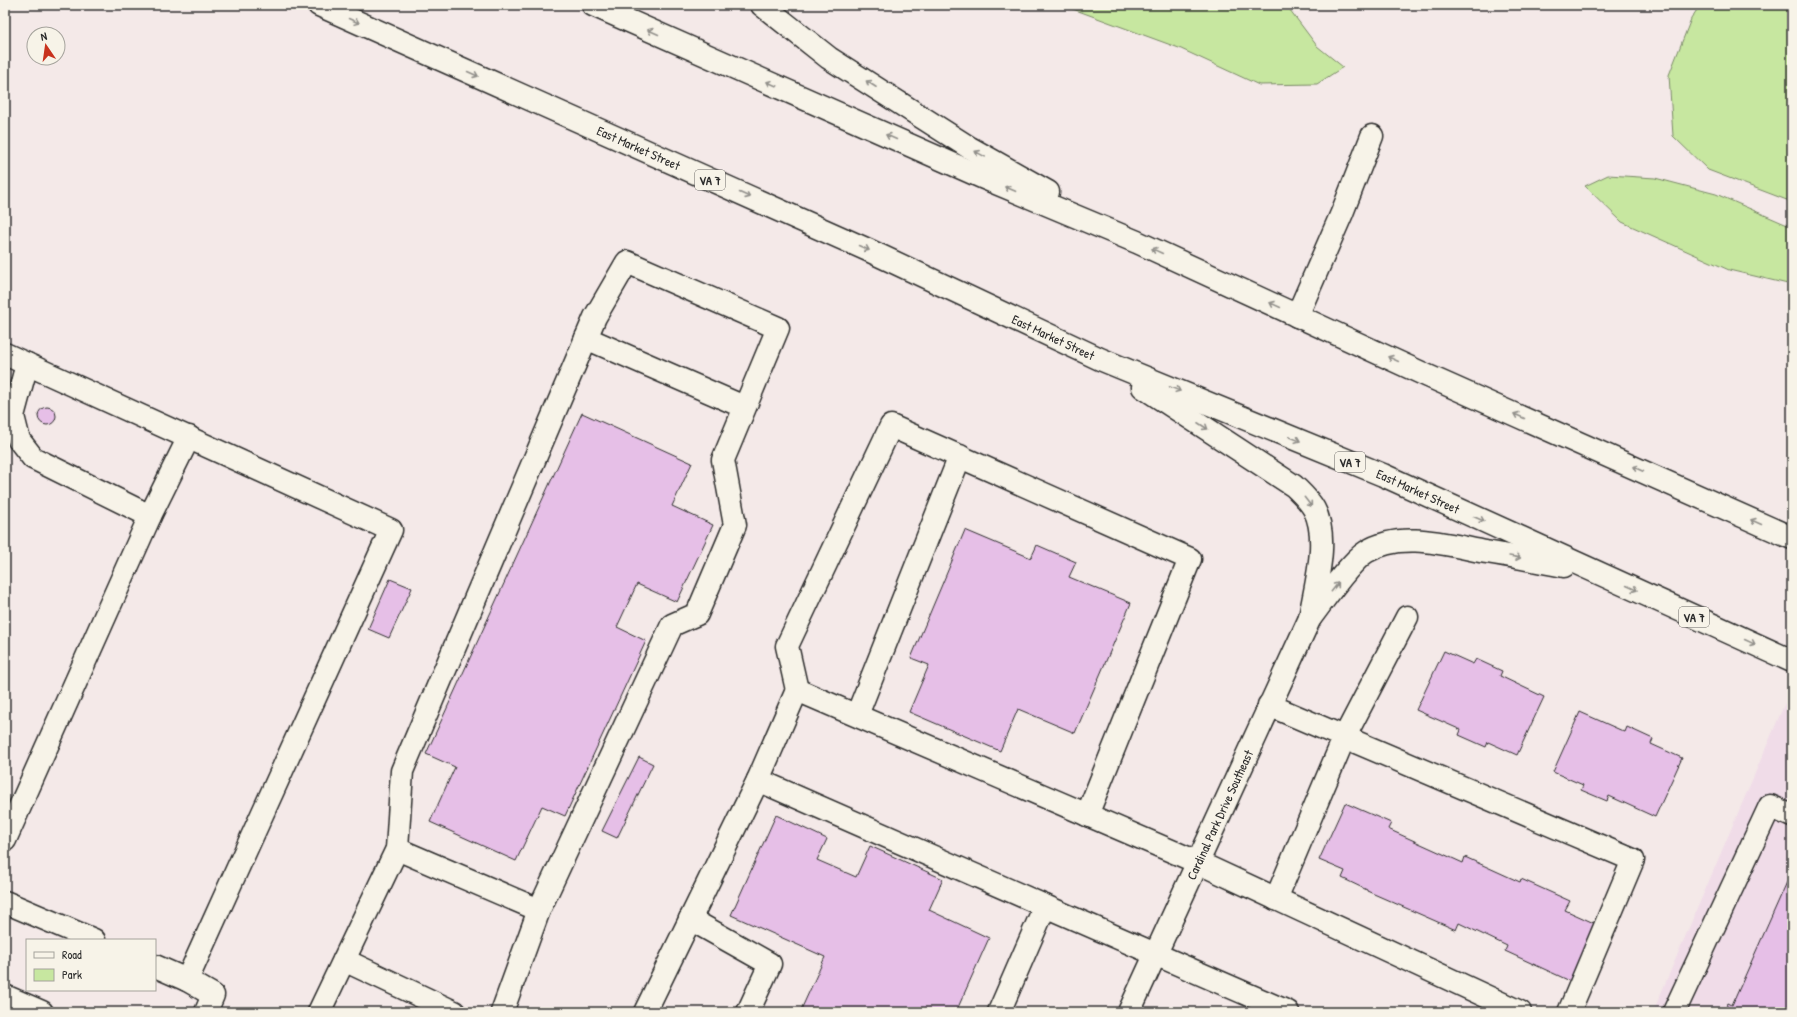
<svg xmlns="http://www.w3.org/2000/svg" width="1797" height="1017" font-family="'Patrick Hand',sans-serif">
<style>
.built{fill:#f0dce8}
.green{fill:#c7e7a0;stroke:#798966}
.building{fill:#e6bfe7;stroke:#2b2b2b}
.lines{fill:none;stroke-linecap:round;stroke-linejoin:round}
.minor-casing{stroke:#2b2b2b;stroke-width:25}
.highway-casing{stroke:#2b2b2b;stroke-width:25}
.minor{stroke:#f7f3e8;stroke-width:22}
.highway{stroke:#f7f3e8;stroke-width:22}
.oneway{stroke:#918f8a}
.labels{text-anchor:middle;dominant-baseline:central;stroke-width:3;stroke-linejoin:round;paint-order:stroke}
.shield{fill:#f7f3e8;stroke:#686764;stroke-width:1}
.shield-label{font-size:12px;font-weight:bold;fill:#2b2b2b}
.street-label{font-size:13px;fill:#2b2b2b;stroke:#f7f3e8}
</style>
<rect width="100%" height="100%" fill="#f4e9e8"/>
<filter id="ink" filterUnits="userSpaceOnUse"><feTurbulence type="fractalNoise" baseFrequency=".025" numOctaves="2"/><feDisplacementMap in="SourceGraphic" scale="8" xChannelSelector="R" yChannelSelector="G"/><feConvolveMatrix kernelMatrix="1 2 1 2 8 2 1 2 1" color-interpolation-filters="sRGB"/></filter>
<g filter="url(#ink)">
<polygon class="built" points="1785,703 1792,707 1792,1012 1653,1012"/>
<g class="green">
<polygon points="1062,5 1291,5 1290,10 1317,46 1343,67 1317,84 1259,85 1179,48"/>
<polygon points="1700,5 1792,5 1792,202 1708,170 1673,136 1669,75 1691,19"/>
<polygon points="1608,175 1655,178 1716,194 1792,227 1792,285 1729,270 1622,222 1585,186"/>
</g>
<g class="building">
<circle cx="47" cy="416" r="9"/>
<polygon points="582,413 692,463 672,506 713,525 677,602 637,584 617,627 646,641 565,816 542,806 516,861 430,822 455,767 426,754"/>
<polygon points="965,530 1031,558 1037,545 1076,562 1069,577 1131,603 1075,733 1018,709 1000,751 909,712 929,665 911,658"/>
<polygon points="390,579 412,588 389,638 368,629"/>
<polygon points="1444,651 1473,664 1476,659 1502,671 1500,676 1544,697 1517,755 1488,742 1486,747 1459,735 1461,730 1416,710"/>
<polygon points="1580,712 1625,732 1627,727 1653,739 1651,744 1682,758 1655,817 1609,796 1607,801 1581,790 1583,785 1553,772"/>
<polygon points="639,757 653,764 617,838 602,831"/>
<polygon points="1345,803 1391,823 1388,829 1463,863 1465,857 1520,882 1521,879 1570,901 1565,910 1596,924 1570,981 1505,951 1507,946 1459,923 1456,930 1367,891 1367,890 1342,878 1345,871 1319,860"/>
<polygon points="776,815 827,839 817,860 856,877 870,846 943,879 929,910 989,938 956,1012 800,1012 825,957 731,915"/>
<polygon points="1787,882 1792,884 1792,1012 1724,1012 1728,1003 1732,1005"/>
</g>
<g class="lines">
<g class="minor-casing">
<g id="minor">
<polyline points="1297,316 1342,213 1372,136"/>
<polyline points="586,338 744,407"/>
<polyline points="5,354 391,530 187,980 155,966"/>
<polyline points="27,364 13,416 19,440 33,458 150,516"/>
<polyline points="797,690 787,646 891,426 1190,559 1087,815"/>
<polyline points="1269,705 1633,860 1569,1012"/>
<polyline points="857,715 960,456"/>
<polyline points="758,780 797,690 1197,862 1520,1012"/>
<polyline points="5,840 150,516 189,437"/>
<polyline points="397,849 539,910"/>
<polyline points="1276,899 1344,738 1407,617"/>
<polyline points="5,902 94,940"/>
<polyline points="1045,906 1288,1012"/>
<polyline points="690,919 770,964 748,1012"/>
<polyline points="344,960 454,1012"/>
<polyline points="187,980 213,995 206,1012"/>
<polyline points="5,996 42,1012"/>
<polyline points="319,1012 397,849 402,771 595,317 627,262 778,328 723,460 735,525 697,614 672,625 539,910 502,1012"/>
<polyline points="645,1012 758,780 1045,906 999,1012"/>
<path id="s1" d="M1129,1012L1310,618"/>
<polyline points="1674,1012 1770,806 1792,816"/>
</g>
</g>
<g class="highway-casing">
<g id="highway">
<path id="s2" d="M319,5L868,250L1100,359L1383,475L1792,661"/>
<polyline points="593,5 984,178 1137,242 1428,376 1792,538"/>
<polyline points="762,5 829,58 970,148 1048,192"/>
<path d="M1143,387L1294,486C1301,493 1309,500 1314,509C1330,539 1315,586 1310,618"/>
<path d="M1311,617C1324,600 1350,562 1366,552C1401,530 1448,545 1486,552C1512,556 1538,561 1564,566"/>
</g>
</g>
<use href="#minor" class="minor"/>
<use href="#highway" class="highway"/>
</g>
<defs><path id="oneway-shaft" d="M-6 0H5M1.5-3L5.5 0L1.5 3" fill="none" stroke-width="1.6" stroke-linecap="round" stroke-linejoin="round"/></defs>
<g class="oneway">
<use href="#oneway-shaft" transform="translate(354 21) rotate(24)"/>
<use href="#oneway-shaft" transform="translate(653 32) rotate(-156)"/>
<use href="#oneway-shaft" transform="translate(473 74) rotate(24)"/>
<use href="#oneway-shaft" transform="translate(772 84) rotate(-156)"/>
<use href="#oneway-shaft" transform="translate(871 84) rotate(-147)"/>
<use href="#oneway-shaft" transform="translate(891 137) rotate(-156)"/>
<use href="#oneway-shaft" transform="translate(980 154) rotate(-151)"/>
<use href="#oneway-shaft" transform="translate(1010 189) rotate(-157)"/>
<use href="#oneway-shaft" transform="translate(745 195) rotate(24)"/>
<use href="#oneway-shaft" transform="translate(864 248) rotate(24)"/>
<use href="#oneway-shaft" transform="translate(1157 251) rotate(-155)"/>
<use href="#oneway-shaft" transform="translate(1275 305) rotate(-155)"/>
<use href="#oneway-shaft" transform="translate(1393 359) rotate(-155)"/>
<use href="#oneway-shaft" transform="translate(1175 389) rotate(22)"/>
<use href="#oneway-shaft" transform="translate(1519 416) rotate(-156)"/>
<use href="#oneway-shaft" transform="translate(1203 426) rotate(33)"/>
<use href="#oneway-shaft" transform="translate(1295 439) rotate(22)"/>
<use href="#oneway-shaft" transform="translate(1638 469) rotate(-156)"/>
<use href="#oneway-shaft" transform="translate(1308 502) rotate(52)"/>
<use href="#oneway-shaft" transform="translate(1479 519) rotate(24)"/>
<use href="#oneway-shaft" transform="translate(1756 522) rotate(-156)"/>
<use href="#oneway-shaft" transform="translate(1515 557) rotate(10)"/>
<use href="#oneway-shaft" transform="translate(1335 587) rotate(-52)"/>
<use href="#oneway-shaft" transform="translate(1632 588) rotate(25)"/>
<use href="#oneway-shaft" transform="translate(1750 642) rotate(25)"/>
</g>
</g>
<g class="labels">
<g class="shield">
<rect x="695" y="170" width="30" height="20" rx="3"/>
<rect x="1335" y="452" width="30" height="20" rx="3"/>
<rect x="1679" y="607" width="30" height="20" rx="3"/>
</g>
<g class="shield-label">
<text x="710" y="180">VA 7</text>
<text x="1350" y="462">VA 7</text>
<text x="1694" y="617">VA 7</text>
</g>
<g class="street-label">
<text stroke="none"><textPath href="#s2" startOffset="350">East Market Street</textPath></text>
<text stroke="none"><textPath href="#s2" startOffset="806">East Market Street</textPath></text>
<text stroke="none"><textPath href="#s2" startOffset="1202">East Market Street</textPath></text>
<text stroke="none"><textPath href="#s1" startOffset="217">Cardinal Park Drive Southeast</textPath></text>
</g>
</g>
<rect width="1797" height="1017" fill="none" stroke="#f7f3e8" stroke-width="20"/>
<rect x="10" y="10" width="1777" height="997" fill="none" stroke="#2b2b2b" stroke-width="1.5" filter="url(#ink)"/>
<rect x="26" y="939" width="130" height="52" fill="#f7f3e8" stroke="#a5a39c"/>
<rect x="34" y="952" width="20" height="6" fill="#f7f3e8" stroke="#a5a39c"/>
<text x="62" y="959" font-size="12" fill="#2b2b2b">Road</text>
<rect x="34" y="969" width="20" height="12" fill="#c7e7a0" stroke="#a5a39c"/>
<text x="62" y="979" font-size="12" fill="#2b2b2b">Park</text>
<g transform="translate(46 46) rotate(347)"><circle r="19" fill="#f7f3e8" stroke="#a5a39c"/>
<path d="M0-3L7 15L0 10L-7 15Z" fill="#c8321e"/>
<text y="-6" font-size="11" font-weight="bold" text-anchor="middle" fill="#2b2b2b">N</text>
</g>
</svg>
